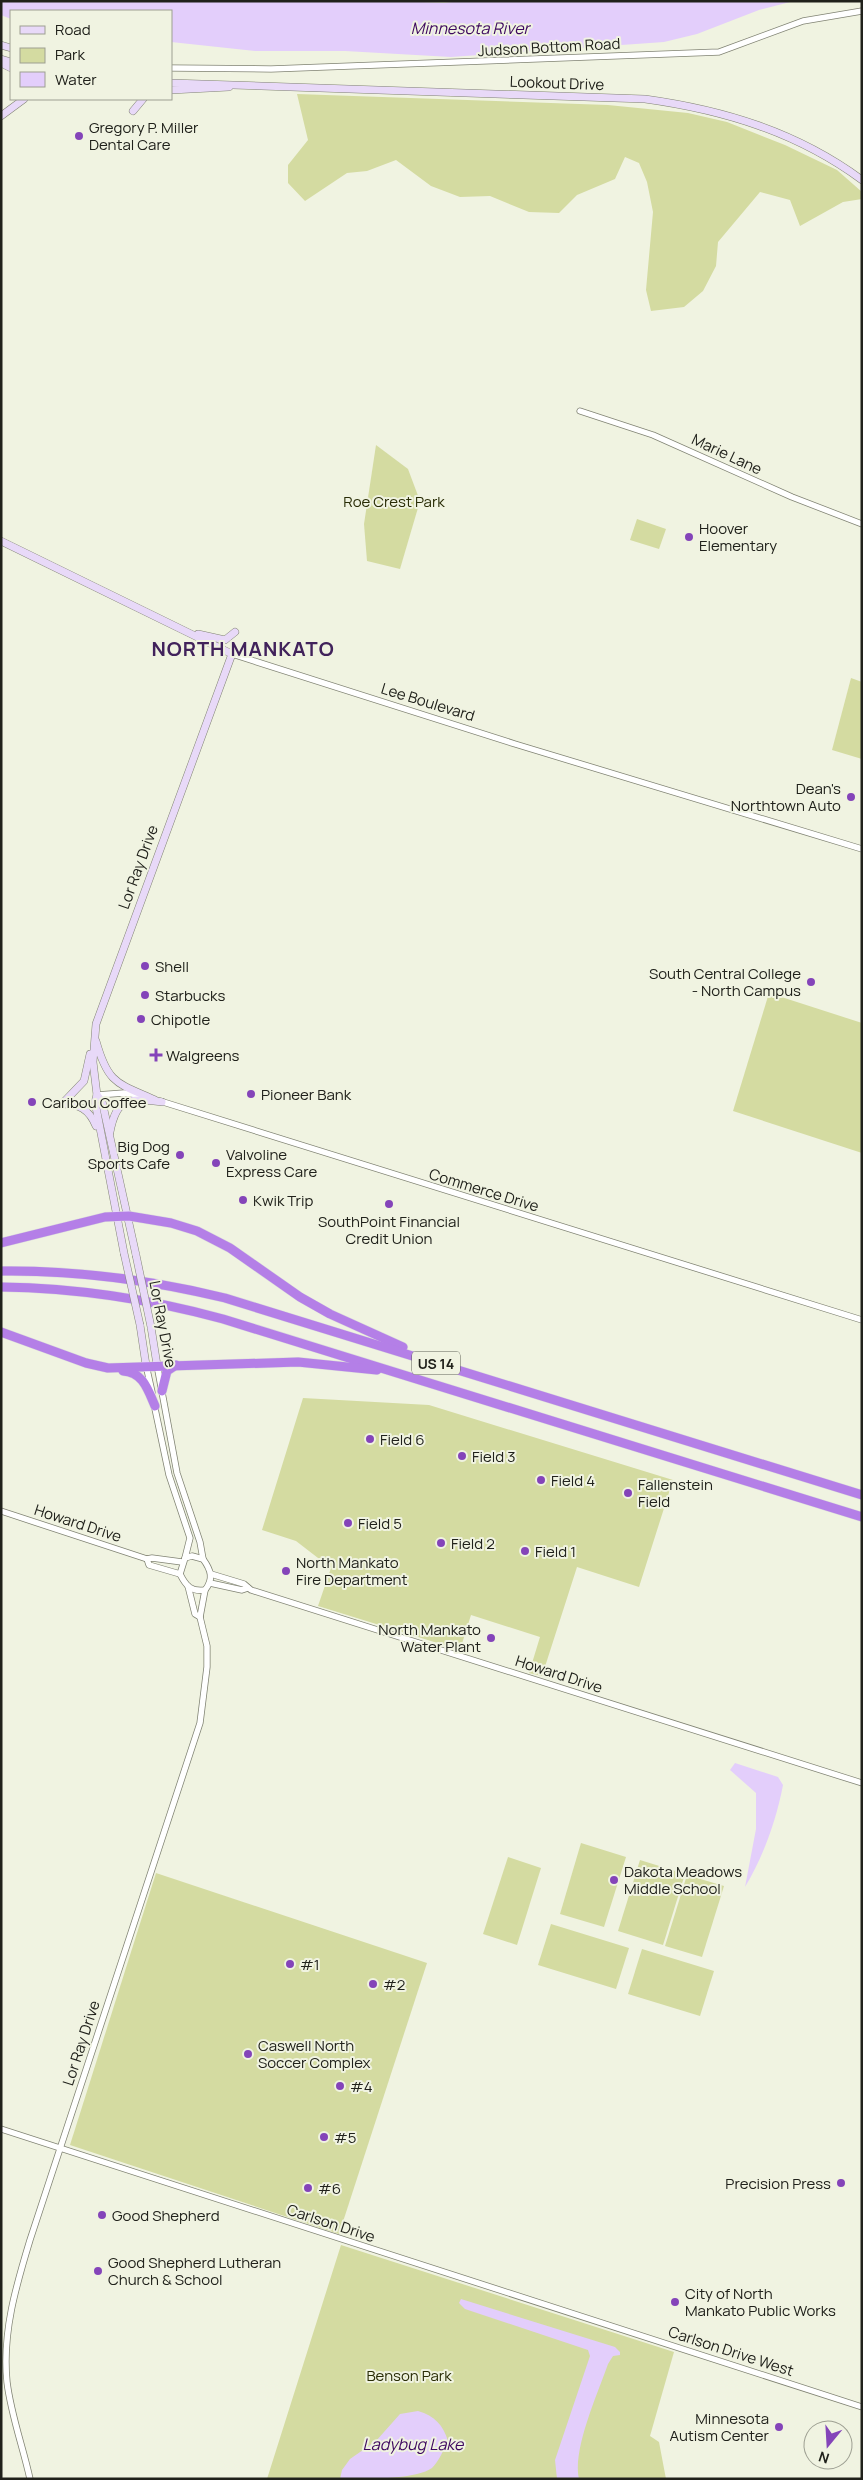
<svg xmlns="http://www.w3.org/2000/svg" width="863" height="2480" font-family="Manrope,sans-serif">
<style>
.green{fill:#d4dba1}
.water{fill:#e3cefb}
.lines{fill:none;stroke-linecap:round;stroke-linejoin:round}
.tertiary-casing{stroke:#808373;stroke-width:7}
.secondary-casing{stroke:#808373;stroke-width:8}
.motorway-casing{stroke:#dbdbdb;stroke-width:10}
.tertiary{stroke:#fff;stroke-width:5.5}
.secondary{stroke:#e8d9f8;stroke-width:7}
.motorway{stroke:#b47fe7;stroke-width:9}
.secondary-bridge-casing{stroke:#808373;stroke-width:8;stroke-linecap:butt}
.secondary-bridge{stroke:#e8d9f8;stroke-width:7}
.poi-dot{fill:#8444b9;stroke:#f0f3e1;stroke-width:2}
.labels{text-anchor:middle;dominant-baseline:central;stroke-width:4;stroke-linejoin:round;paint-order:stroke}
.shield{fill:#f0f3e1;stroke:#5e6056;stroke-width:1}
.shield-label{font-size:14px;font-weight:bold;fill:#20211b}
.street-label{font-size:15px;fill:#20211b;stroke:#f0f3e1}
.poi-label{font-size:15px;fill:#20211b;stroke:#f0f3e1;text-anchor:start}
.park-label{font-size:15px;fill:#292c06;stroke:#f0f3e1}
.water-label{font-size:16px;font-style:italic;fill:#3d075f;stroke:#f0f3e1}
.district-label{font-size:20px;font-weight:bold;letter-spacing:1px;fill:#41225b;stroke:#f0f3e1}
</style>
<rect width="100%" height="100%" fill="#f0f3e1"/>
<g class="green">
<polygon points="297,94 608,105 688,113 727,122 785,145 837,170 862,192 862,199 843,202 800,226 790,200 760,192 718,242 716,266 703,291 684,307 651,311 646,290 653,212 647,182 639,163 625,157 615,179 577,195 559,213 529,212 490,196 460,197 431,186 396,160 367,171 347,173 305,201 288,183 288,165 308,140"/>
<polygon points="376,445 408,469 420,501 400,569 367,561 364,524"/>
<polygon points="637,519 666,529 659,549 630,540"/>
<polygon points="851,678 862,682 862,759 832,750"/>
<polygon points="769,993 862,1023 862,1153 733,1111"/>
<polygon points="303,1398 429,1405 673,1480 639,1587 577,1567 542,1676 529,1673 540,1637 471,1615 460,1650 318,1606 331,1568 296,1541 262,1530"/>
<polygon points="581,1843 626,1857 604,1927 560,1914"/>
<polygon points="508,1857 541,1868 517,1945 483,1934"/>
<polygon points="640,1860 685,1874 663,1945 618,1931"/>
<polygon points="156,1873 427,1963 339,2234 70,2145"/>
<polygon points="687,1875 724,1886 702,1957 665,1946"/>
<polygon points="551,1924 629,1948 616,1989 538,1965"/>
<polygon points="642,1949 714,1971 700,2016 628,1994"/>
<polygon points="341,2245 674,2352 650,2436 659,2442 666,2479 267,2479"/>
</g>
<g class="water">
<polygon points="1,1 399,1 444,3 461,1 794,1 759,10 697,34 664,42 451,57 345,51 255,51 171,42 171,11 11,11 11,19 1,15"/>
<path d="M735,1763L778,1777L783,1785C776,1821 764,1855 745,1887L756,1829V1793L730,1770Z"/>
<path d="M461,2299L615,2347L620,2352V2355L613,2356L608,2364C598,2393 572,2450 579,2479H557L555,2460L590,2356L588,2350L465,2309L459,2303Z"/>
<path d="M418,2411C435,2416 443,2425 448,2441C443,2451 439,2461 432,2468C415,2480 364,2479 340,2479L342,2470L350,2459L376,2441L400,2414Z"/>
</g>
<g class="lines">
<g class="tertiary-casing">
<g id="tertiary">
<polyline points="171,68 271,69 719,52 803,21 862,11"/>
<polyline points="580,411 653,435 792,497 862,524"/>
<polyline points="232,654 515,744 862,849"/>
<polyline points="97,1095 124,1093 139,1095"/>
<polyline points="160,1101 862,1320"/>
<polyline points="146,1365 152,1392"/>
<polyline points="157,1365 177,1473 200,1542 203,1559"/>
<polyline points="154,1404 169,1475 190,1538 185,1558"/>
<polyline points="1,1511 147,1559 152,1558 182,1562"/>
<path d="M192,1556L203,1559C211,1570 214,1579 205,1590C191,1592 186,1586 180,1574L185,1558Z"/>
<polyline points="147,1559 149,1565 180,1574"/>
<polyline points="211,1574 244,1584 251,1590 862,1783"/>
<polyline points="210,1583 242,1590 248,1588"/>
<polyline points="188,1586 195,1614 200,1617"/>
<polyline points="1,2129 862,2407"/>
<path d="M30,2479C23,2447 11,2415 7,2382C2,2333 16,2286 30,2240L200,1723L207,1667V1646L200,1617L205,1590"/>
</g>
</g>
<g class="secondary-casing">
<g id="secondary">
<polyline points="1,45 11,48"/>
<polyline points="1,59 11,62"/>
<polyline points="1,63 11,68"/>
<path d="M171,83L645,99C724,110 797,132 862,180"/>
<polyline points="171,90 229,87"/>
<polyline points="133,111 143,99"/>
<polyline points="1,116 24,99"/>
<polyline points="1,541 232,654 96,1024 93,1062 97,1095 95,1102 124,1253"/>
<polyline points="198,634 225,640 235,632"/>
<path d="M96,1041C108,1084 117,1083 155,1100"/>
<polyline points="97,1095 102,1101 136,1255"/>
<polyline points="62,1104 84,1081 90,1054"/>
<path d="M62,1104C79,1104 89,1109 96,1126"/>
<path d="M110,1132C117,1096 129,1098 162,1102"/>
<polyline points="140,1325 146,1365"/>
<polyline points="151,1327 157,1365"/>
</g>
</g>
<g class="motorway-casing">
<g id="motorway">
<polyline points="1,1243 105,1217 129,1216 171,1223 197,1231 230,1248 300,1297 330,1314 403,1347"/>
<path d="M1,1271C77,1270 151,1280 225,1298L862,1495"/>
<path d="M1,1287C76,1288 150,1299 223,1319L862,1517"/>
<polyline points="1,1332 86,1363 108,1368 298,1362 377,1370"/>
<path d="M123,1371C143,1372 148,1390 155,1406"/>
<polyline points="162,1391 167,1371 176,1365"/>
</g>
</g>
<use href="#tertiary" class="tertiary"/>
<use href="#secondary" class="secondary"/>
<use href="#motorway" class="motorway"/>
<g class="secondary-bridge-casing">
<g id="secondary-bridge">
<polyline points="124,1253 140,1325"/>
<polyline points="136,1255 151,1327"/>
</g>
</g>
<use href="#secondary-bridge" class="secondary-bridge"/>
</g>
<g class="poi-dot">
<circle cx="79" cy="136" r="5"/>
<circle cx="689" cy="537" r="5"/>
<circle cx="851" cy="797" r="5"/>
<circle cx="145" cy="966" r="5"/>
<circle cx="811" cy="982" r="5"/>
<circle cx="145" cy="995" r="5"/>
<circle cx="141" cy="1019" r="5"/>
<path d="M153.5 1047.5h5v5h5v5h-5v5h-5v-5h-5v-5h5z"/>
<circle cx="251" cy="1094" r="5"/>
<circle cx="32" cy="1102" r="5"/>
<circle cx="180" cy="1155" r="5"/>
<circle cx="216" cy="1163" r="5"/>
<circle cx="243" cy="1200" r="5"/>
<circle cx="389" cy="1204" r="5"/>
<circle cx="370" cy="1439" r="5"/>
<circle cx="462" cy="1456" r="5"/>
<circle cx="541" cy="1480" r="5"/>
<circle cx="628" cy="1493" r="5"/>
<circle cx="348" cy="1523" r="5"/>
<circle cx="441" cy="1543" r="5"/>
<circle cx="525" cy="1551" r="5"/>
<circle cx="286" cy="1571" r="5"/>
<circle cx="491" cy="1638" r="5"/>
<circle cx="614" cy="1880" r="5"/>
<circle cx="290" cy="1964" r="5"/>
<circle cx="373" cy="1984" r="5"/>
<circle cx="248" cy="2054" r="5"/>
<circle cx="340" cy="2086" r="5"/>
<circle cx="324" cy="2137" r="5"/>
<circle cx="841" cy="2183" r="5"/>
<circle cx="308" cy="2188" r="5"/>
<circle cx="102" cy="2215" r="5"/>
<circle cx="98" cy="2271" r="5"/>
<circle cx="675" cy="2302" r="5"/>
<circle cx="779" cy="2427" r="5"/>
</g>
<g class="labels">
<rect class="shield" x="412" y="1351.5" width="48" height="23" rx="4"/>
<g class="shield-label">
<text x="436" y="1363">US 14</text>
</g>
<g class="street-label">
<text transform="translate(549 47) rotate(-3)">Judson Bottom Road</text>
<text transform="translate(557 83) rotate(2)">Lookout Drive</text>
<text transform="translate(727 454) rotate(25)">Marie Lane</text>
<text transform="translate(428 702) rotate(17)">Lee Boulevard</text>
<text transform="translate(138 867) rotate(-70)">Lor Ray Drive</text>
<text transform="translate(484 1190) rotate(17)">Commerce Drive</text>
<text transform="translate(163 1324) rotate(79)">Lor Ray Drive</text>
<text transform="translate(78 1523) rotate(18)">Howard Drive</text>
<text transform="translate(559 1674) rotate(18)">Howard Drive</text>
<text transform="translate(81 2043) rotate(-72)">Lor Ray Drive</text>
<text transform="translate(331 2223) rotate(18)">Carlson Drive</text>
<text transform="translate(731 2351) rotate(18)">Carlson Drive West</text>
</g>
<g class="poi-label">
<text x="89" y="127">Gregory P. Miller<tspan x="89" dy="17">Dental Care</tspan></text>
<text x="699" y="528">Hoover<tspan x="699" dy="17">Elementary</tspan></text>
<text x="841" y="788" text-anchor="end">Dean's<tspan x="841" dy="17">Northtown Auto</tspan></text>
<text x="155" y="966">Shell</text>
<text x="801" y="973" text-anchor="end">South Central College<tspan x="801" dy="17">- North Campus</tspan></text>
<text x="155" y="995">Starbucks</text>
<text x="151" y="1019">Chipotle</text>
<text x="166" y="1055">Walgreens</text>
<text x="261" y="1094">Pioneer Bank</text>
<text x="42" y="1102">Caribou Coffee</text>
<text x="170" y="1146" text-anchor="end">Big Dog<tspan x="170" dy="17">Sports Cafe</tspan></text>
<text x="226" y="1154">Valvoline<tspan x="226" dy="17">Express Care</tspan></text>
<text x="253" y="1200">Kwik Trip</text>
<text x="389" y="1221" text-anchor="middle">SouthPoint Financial<tspan x="389" dy="17">Credit Union</tspan></text>
<text x="380" y="1439">Field 6</text>
<text x="472" y="1456">Field 3</text>
<text x="551" y="1480">Field 4</text>
<text x="638" y="1484">Fallenstein<tspan x="638" dy="17">Field</tspan></text>
<text x="358" y="1523">Field 5</text>
<text x="451" y="1543">Field 2</text>
<text x="535" y="1551">Field 1</text>
<text x="296" y="1562">North Mankato<tspan x="296" dy="17">Fire Department</tspan></text>
<text x="481" y="1629" text-anchor="end">North Mankato<tspan x="481" dy="17">Water Plant</tspan></text>
<text x="624" y="1871">Dakota Meadows<tspan x="624" dy="17">Middle School</tspan></text>
<text x="300" y="1964">#1</text>
<text x="383" y="1984">#2</text>
<text x="258" y="2045">Caswell North<tspan x="258" dy="17">Soccer Complex</tspan></text>
<text x="350" y="2086">#4</text>
<text x="334" y="2137">#5</text>
<text x="831" y="2183" text-anchor="end">Precision Press</text>
<text x="318" y="2188">#6</text>
<text x="112" y="2215">Good Shepherd</text>
<text x="108" y="2262">Good Shepherd Lutheran<tspan x="108" dy="17">Church &amp; School</tspan></text>
<text x="685" y="2293">City of North<tspan x="685" dy="17">Mankato Public Works</tspan></text>
<text x="769" y="2418" text-anchor="end">Minnesota<tspan x="769" dy="17">Autism Center</tspan></text>
</g>
<g class="park-label">
<text x="394" y="501">Roe Crest Park</text>
<text x="409" y="2375">Benson Park</text>
</g>
<g class="water-label">
<text x="470" y="28">Minnesota River</text>
<text x="413" y="2444">Ladybug Lake</text>
</g>
<g class="district-label">
<text x="243" y="648">NORTH MANKATO</text>
</g>
</g>
<rect width="863" height="2480" fill="none" stroke="#20211b" stroke-width="5"/>
<rect x="10" y="10" width="162" height="90" fill="#f0f3e1" stroke="#9d9f92"/>
<rect x="20" y="26" width="25" height="8" fill="#e8d9f8" stroke="#9d9f92"/>
<text x="55" y="35" font-size="15" fill="#20211b">Road</text>
<rect x="20" y="48" width="25" height="15" fill="#d4dba1" stroke="#9d9f92"/>
<text x="55" y="60" font-size="15" fill="#20211b">Park</text>
<rect x="20" y="72" width="25" height="15" fill="#e3cefb" stroke="#9d9f92"/>
<text x="55" y="85" font-size="15" fill="#20211b">Water</text>
<g transform="translate(828 2445) rotate(198)"><circle r="24" fill="#f0f3e1" stroke="#9d9f92"/>
<path d="M0-4L9 19L0 12L-9 19Z" fill="#8444b9"/>
<text y="-8" font-size="14" font-weight="bold" text-anchor="middle" fill="#20211b">N</text>
</g>
</svg>
